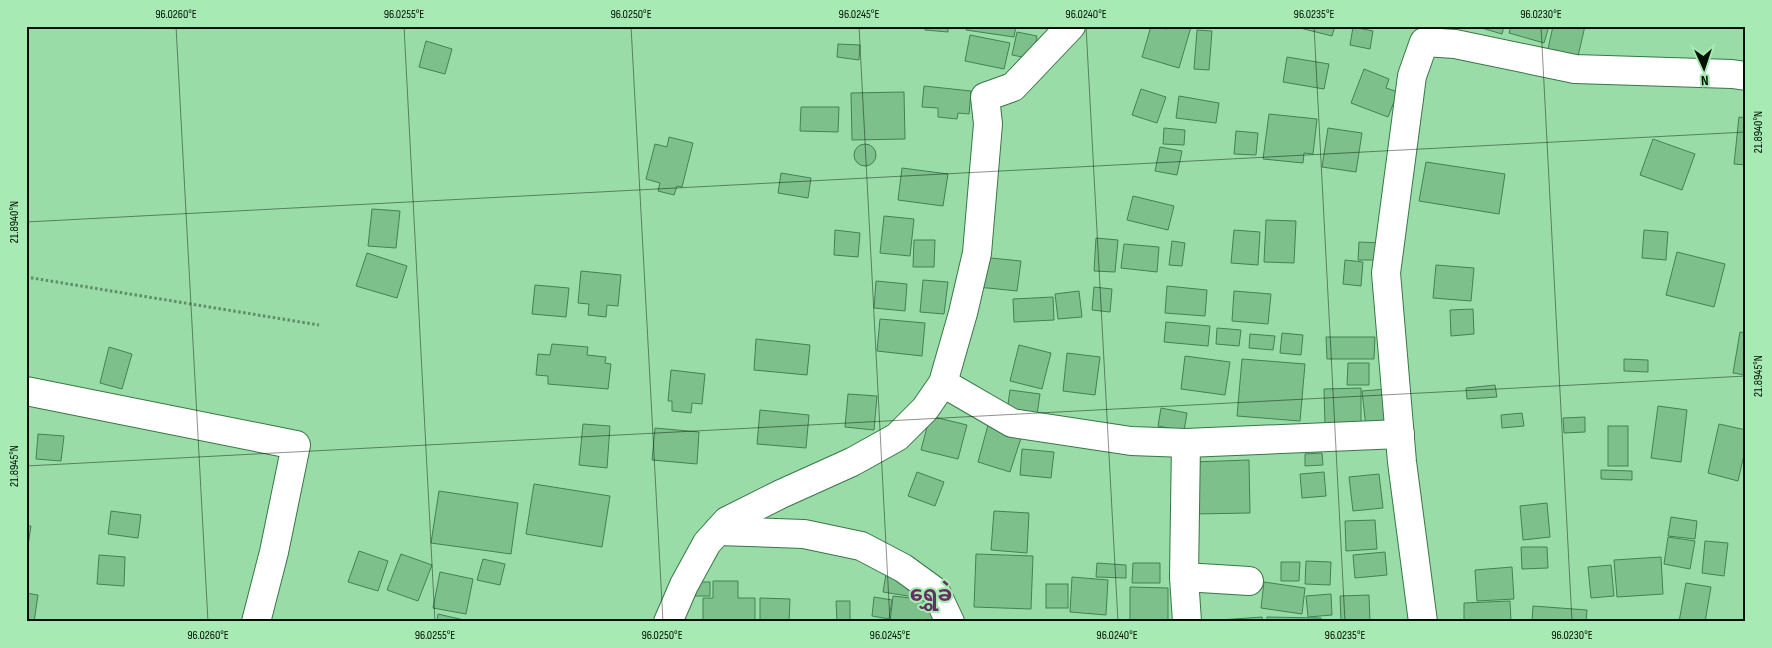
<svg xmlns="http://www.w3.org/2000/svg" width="1772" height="648" font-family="'Sofia Sans Condensed','Noto Sans Myanmar',sans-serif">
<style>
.building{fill:#7ec08c;stroke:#428251}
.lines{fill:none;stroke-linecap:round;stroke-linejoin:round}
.minor-casing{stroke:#377747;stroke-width:30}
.path{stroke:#5e8d67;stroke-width:3;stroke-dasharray:2.5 2.5;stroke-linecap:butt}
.minor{stroke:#fff;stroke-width:28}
.ticks{fill:none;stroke:#001102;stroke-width:1;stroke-opacity:0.45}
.labels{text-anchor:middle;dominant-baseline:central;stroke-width:4;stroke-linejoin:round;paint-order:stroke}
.quarter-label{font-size:21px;font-weight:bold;fill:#643060;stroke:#a7eab4}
.neatline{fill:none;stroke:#001102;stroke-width:2}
.ticks-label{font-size:12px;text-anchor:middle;fill:#001102}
</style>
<rect width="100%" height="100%" fill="#9adca7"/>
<g class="building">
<polygon points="926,26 948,26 948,32 925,30"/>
<polygon points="966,26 1016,26 1014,37 966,30"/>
<polygon points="1151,26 1167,29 1167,26 1191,27 1179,68 1142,57"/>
<polygon points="1292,26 1335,26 1332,36"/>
<polygon points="1475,26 1504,26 1502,34"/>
<polygon points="1511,26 1549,26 1544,43 1509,33"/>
<polygon points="1553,26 1585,26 1578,56 1548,49"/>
<polygon points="1353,27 1373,31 1370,49 1350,45"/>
<polygon points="1197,30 1212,31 1209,70 1194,69"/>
<polygon points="1017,32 1037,36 1033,59 1012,55"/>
<polygon points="970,35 1010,43 1004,69 965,61"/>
<polygon points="426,41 452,49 445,74 419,67"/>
<polygon points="838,44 860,45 859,60 837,57"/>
<polygon points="1287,57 1329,64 1324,89 1283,82"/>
<polygon points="1364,69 1389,79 1386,88 1398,92 1388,117 1351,103"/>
<polygon points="924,86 971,91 969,114 958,113 957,119 938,117 938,108 922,107"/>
<polygon points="1141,89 1166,97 1157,123 1132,115"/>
<polygon points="904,92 905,139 852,140 851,93"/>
<polygon points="1179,96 1219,103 1216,123 1176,118"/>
<polygon points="801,107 839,107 838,132 800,131"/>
<polygon points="1269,114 1317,119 1313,154 1304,153 1303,163 1263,159"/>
<polygon points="1739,117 1746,118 1746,165 1734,164"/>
<polygon points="1164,128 1185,130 1184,145 1163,144"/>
<polygon points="1328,128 1362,133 1356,172 1322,167"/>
<polygon points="1236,131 1258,133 1256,155 1234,154"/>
<polygon points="669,137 693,143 682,187 677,186 674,195 658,191 660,183 646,179 655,144 667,147"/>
<polygon points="1653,139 1695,154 1682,190 1640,175"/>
<circle cx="865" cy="155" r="11"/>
<polygon points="1160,147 1182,151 1177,175 1155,171"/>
<polygon points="1426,162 1505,174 1499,214 1419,201"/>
<polygon points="902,168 948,174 943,206 898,200"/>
<polygon points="781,173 811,178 808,198 778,193"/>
<polygon points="1133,196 1174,206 1168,230 1127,220"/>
<polygon points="372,209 400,211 396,248 368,246"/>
<polygon points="884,216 914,219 910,256 880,253"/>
<polygon points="1266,220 1296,221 1294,263 1264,262"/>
<polygon points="835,230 860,233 858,257 834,255"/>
<polygon points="1234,230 1260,232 1258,265 1231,263"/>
<polygon points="1644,230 1668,232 1666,260 1642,258"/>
<polygon points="1096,238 1118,240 1115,272 1094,271"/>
<polygon points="914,240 935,240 934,267 913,267"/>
<polygon points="1172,241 1185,243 1182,266 1169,265"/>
<polygon points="1359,242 1382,243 1382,260 1358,260"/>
<polygon points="1124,244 1159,247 1157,272 1121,268"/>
<polygon points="1677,252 1725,264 1714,307 1666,295"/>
<polygon points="367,253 407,266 397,298 356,286"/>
<polygon points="981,257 1021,261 1017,291 978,287"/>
<polygon points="1345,260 1363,262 1361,286 1343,284"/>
<polygon points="1436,265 1474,268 1471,301 1433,298"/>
<polygon points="581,271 621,275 618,306 607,305 606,317 588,315 589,304 578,303"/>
<polygon points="923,280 948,282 944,314 920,312"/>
<polygon points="876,281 907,284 905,311 874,308"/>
<polygon points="535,285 569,288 566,317 532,314"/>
<polygon points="1167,286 1207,290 1205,316 1165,313"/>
<polygon points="1094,287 1112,289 1110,312 1092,310"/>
<polygon points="1079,291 1082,317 1058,319 1055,294"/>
<polygon points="1234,291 1271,294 1268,324 1232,321"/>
<polygon points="1053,297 1054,320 1014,322 1013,299"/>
<polygon points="1473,309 1474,334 1451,336 1450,310"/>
<polygon points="880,319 925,323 922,356 877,351"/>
<polygon points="1166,322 1210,326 1208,346 1164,342"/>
<polygon points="1217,328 1241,330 1239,346 1216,344"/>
<polygon points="1740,332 1746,333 1746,375 1733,373"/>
<polygon points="1282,333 1303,335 1301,355 1280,353"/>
<polygon points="1250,334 1275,336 1273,350 1249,348"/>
<polygon points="1326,337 1375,337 1374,359 1327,359"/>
<polygon points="756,339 810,345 807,375 754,370"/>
<polygon points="552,344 588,347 587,355 606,357 605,363 611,364 608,389 548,384 548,376 536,375 538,354 550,355"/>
<polygon points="1019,345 1051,353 1042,389 1010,381"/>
<polygon points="109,347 132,354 122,389 100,383"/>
<polygon points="1067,353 1100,357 1095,395 1063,391"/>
<polygon points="1185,356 1230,362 1225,395 1181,389"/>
<polygon points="1242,359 1305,364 1300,421 1237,416"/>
<polygon points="1624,359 1648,360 1648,372 1624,371"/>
<polygon points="1348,363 1369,363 1369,385 1347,385"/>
<polygon points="671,370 705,374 702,404 692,403 691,413 672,411 672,401 668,401"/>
<polygon points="1495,385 1497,397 1467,399 1466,388"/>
<polygon points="1361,388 1361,423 1325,425 1324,389"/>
<polygon points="1386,389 1390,426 1366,428 1362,391"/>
<polygon points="1010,390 1040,394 1037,415 1007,412"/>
<polygon points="848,394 877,396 874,430 845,427"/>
<polygon points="1658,406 1687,410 1681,462 1651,458"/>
<polygon points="1161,408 1187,413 1184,431 1158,426"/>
<polygon points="760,410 809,415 806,448 757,444"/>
<polygon points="1522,413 1524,426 1502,428 1501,415"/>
<polygon points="930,416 967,425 958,459 921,450"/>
<polygon points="1585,417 1585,432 1564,433 1563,418"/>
<polygon points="583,424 610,426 607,468 579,465"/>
<polygon points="1719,424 1746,430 1746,446 1738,481 1708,473"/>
<polygon points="988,425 1022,435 1010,472 978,462"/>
<rect x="1608" y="426" width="20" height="40"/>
<polygon points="655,428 699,432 697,464 652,460"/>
<polygon points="38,434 64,436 61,461 36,459"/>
<polygon points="1022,449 1054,452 1051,478 1020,475"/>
<polygon points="1322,453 1323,465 1305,466 1305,454"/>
<polygon points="1249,460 1250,513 1193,514 1192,462"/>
<polygon points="1601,470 1632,471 1632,480 1601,479"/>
<polygon points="917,472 944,482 935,506 908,496"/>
<polygon points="1324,472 1326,496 1302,498 1300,474"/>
<polygon points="1379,474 1383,508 1353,511 1349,477"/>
<polygon points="534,484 610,496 602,547 526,534"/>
<polygon points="439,491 518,503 511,554 431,543"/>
<polygon points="1547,503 1550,537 1523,540 1520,506"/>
<polygon points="111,511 141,515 138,538 108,534"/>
<polygon points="994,511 1029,513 1027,553 991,550"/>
<polygon points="1671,517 1697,521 1695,539 1668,536"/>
<polygon points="1375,520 1377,549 1346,551 1345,521"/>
<polygon points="26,526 31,526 27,552 26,552"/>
<polygon points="1668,537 1695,541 1690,569 1664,564"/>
<polygon points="1705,541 1728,543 1724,576 1702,573"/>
<polygon points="1521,547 1547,547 1548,568 1522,569"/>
<polygon points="359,551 388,561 378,591 348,582"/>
<polygon points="1385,552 1387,575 1355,578 1353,555"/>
<polygon points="401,554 432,565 418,601 387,590"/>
<polygon points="976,554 1033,556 1031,609 974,607"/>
<polygon points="99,555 125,557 124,586 97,584"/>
<polygon points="1661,557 1663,594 1617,597 1614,560"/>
<polygon points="483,559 505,564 500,585 477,580"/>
<polygon points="1306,561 1331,562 1330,585 1305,584"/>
<polygon points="1281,562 1300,562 1299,581 1281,581"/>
<polygon points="1097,563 1126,565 1126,578 1096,577"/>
<polygon points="1133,563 1160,563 1160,583 1132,583"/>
<polygon points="1611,565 1614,596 1591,598 1588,567"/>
<polygon points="1512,567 1514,599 1477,601 1475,570"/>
<polygon points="440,572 473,579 466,614 433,608"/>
<polygon points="886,574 916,579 914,597 883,592"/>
<polygon points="1072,577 1108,580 1106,615 1070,612"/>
<polygon points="713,581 738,581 738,598 755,598 755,622 703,622 703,598 713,598"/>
<rect x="688" y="582" width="22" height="14"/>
<polygon points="1264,582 1305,588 1302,614 1261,608"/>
<polygon points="1686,583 1711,587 1705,622 1679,622"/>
<rect x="1046" y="584" width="22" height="24"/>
<polygon points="1130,587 1168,588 1168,621 1130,621"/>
<polygon points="26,593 38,595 34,622 26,621"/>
<polygon points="1331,594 1332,615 1308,617 1306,596"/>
<polygon points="1369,595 1370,622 1341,622 1340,596"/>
<polygon points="893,596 937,601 934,622 890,622"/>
<polygon points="874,597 892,600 889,619 872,616"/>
<polygon points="760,598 790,599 789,622 760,622"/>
<polygon points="836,601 850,601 850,622 837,622"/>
<polygon points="1510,601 1511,622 1464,622 1464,603"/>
<polygon points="1533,606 1587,610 1586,622 1532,622"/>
<polygon points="438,614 468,621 437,622"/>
<polygon points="1262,617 1263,622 1192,622"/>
<polygon points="1267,617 1321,618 1321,622 1267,622"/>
</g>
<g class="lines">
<g class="minor-casing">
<g id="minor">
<polyline points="943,383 1012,423 1131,441 1186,443 1400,434"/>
<polyline points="26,391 296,445 274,552 256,622"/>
<polyline points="1186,443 1184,577 1187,622"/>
<polyline points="718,531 804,534 861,546 903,568 936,592 950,622"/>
<polyline points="1184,577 1249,581"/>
<polyline points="668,622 684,585 707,543 727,521 781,494 852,462 897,437 925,409 943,383 963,313 977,253 988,124 985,97 1013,87 1071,26"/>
<polyline points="1423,622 1402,462 1386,273 1412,76 1424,42 1455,44 1575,69 1732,74 1746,76"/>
</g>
</g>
<polyline class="path" points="26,277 319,325"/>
<use href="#minor" class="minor"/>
</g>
<path class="ticks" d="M176,26L208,622M404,26L435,622M631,26L663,622M859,26L890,622M1086,26L1118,622M1314,26L1345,622M1541,26L1572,622M26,222L1746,132M26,466L1746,376M1704,622L1746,620"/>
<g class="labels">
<g class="quarter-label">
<text x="931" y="594">ရွှေခဲ</text>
</g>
</g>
<rect width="1772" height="648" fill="none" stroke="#a7eab4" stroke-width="55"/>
<g transform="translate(1704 68) rotate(177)" stroke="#a7eab4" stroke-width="4" paint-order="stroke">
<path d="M0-4L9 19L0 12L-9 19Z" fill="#001102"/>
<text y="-8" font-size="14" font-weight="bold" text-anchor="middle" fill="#001102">N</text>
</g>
<rect x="28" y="28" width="1716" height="592" class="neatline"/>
<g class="ticks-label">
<text x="176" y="18">96.0260°E</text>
<text x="404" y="18">96.0255°E</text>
<text x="631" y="18">96.0250°E</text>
<text x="859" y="18">96.0245°E</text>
<text x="1086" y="18">96.0240°E</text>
<text x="1314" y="18">96.0235°E</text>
<text x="1541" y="18">96.0230°E</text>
<text transform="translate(1758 132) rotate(-90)" y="4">21.8940°N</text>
<text transform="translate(14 222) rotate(-90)" y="4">21.8940°N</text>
<text transform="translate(1758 376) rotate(-90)" y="4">21.8945°N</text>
<text transform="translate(14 466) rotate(-90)" y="4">21.8945°N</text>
<text x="208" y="639">96.0260°E</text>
<text x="435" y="639">96.0255°E</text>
<text x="662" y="639">96.0250°E</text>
<text x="890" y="639">96.0245°E</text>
<text x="1117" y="639">96.0240°E</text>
<text x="1345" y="639">96.0235°E</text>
<text x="1572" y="639">96.0230°E</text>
</g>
</svg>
